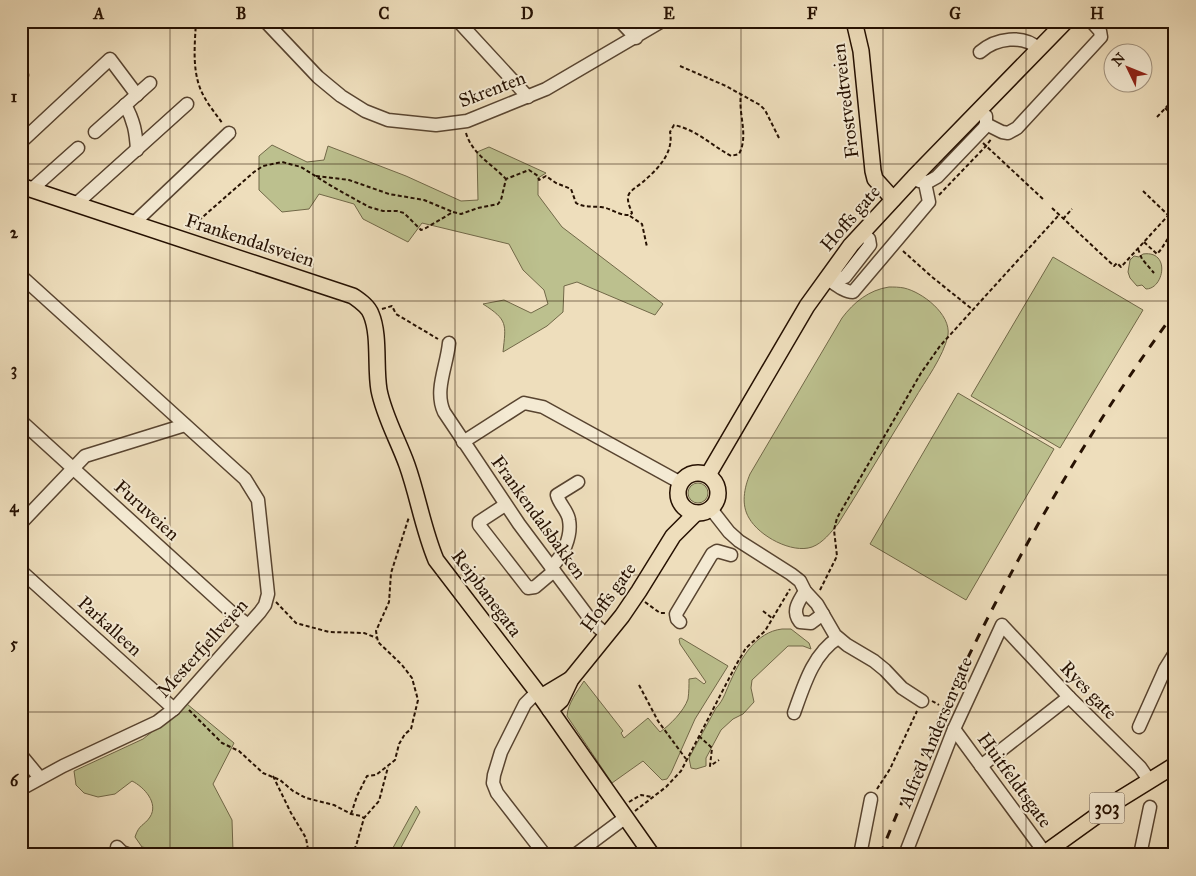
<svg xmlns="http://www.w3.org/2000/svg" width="1196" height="876" font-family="'IM FELL Great Primer',serif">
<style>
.green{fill:#bcc08e;stroke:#716848}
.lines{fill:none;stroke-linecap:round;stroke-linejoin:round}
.minor-casing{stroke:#584430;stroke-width:15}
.major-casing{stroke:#261102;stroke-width:18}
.path{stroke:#261102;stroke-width:2;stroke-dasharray:4 2.5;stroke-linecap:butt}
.minor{stroke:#f4ead3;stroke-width:12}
.major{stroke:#eedebc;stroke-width:15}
.rail{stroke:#261102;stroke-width:3;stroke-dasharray:9 9;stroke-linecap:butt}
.grid{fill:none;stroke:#261102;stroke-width:1;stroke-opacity:0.55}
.labels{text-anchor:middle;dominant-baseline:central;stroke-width:4;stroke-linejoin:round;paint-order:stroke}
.shield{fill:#f4ead3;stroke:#645241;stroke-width:1}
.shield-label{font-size:18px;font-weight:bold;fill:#261102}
.street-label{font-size:19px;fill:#261102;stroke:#f4ead3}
.neatline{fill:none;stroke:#261102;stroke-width:2}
.grid-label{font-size:16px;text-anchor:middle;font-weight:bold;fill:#261102}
</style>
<rect width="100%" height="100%" fill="#eedebc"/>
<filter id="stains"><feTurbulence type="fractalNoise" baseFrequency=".004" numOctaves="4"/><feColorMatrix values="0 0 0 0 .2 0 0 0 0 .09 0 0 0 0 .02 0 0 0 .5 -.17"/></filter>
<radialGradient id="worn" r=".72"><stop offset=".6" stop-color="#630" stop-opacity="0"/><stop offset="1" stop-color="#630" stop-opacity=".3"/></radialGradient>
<g class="green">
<path d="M272,145L307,162L324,160L328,146L406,176L461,201L478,200L477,152L489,147L546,173L538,178V195L562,227L663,304L655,315L577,282L564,286L563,312L547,326L503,352C506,324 508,320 483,304L504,300L531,313L548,304L544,290L523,270L509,244L422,223L408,242L363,219L354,204L319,194L309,209L282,212L259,190V156Z"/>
<path d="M1143,254C1171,250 1164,289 1146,289L1142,285L1137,286L1130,278L1128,272L1130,260L1134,256L1139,257Z"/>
<polygon points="1053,257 1143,310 1060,448 971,396"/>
<path d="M889,287C894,287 899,287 904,288C922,292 951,314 948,335C944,356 925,381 914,400C888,441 864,483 838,524C831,532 823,543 812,547C792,554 759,536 749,518C741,505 744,488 750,474L842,318C854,302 869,290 889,287Z"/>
<polygon points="958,393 1054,449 966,600 870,544"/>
<circle cx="698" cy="493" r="10"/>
<path d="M782,629H791L809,643L811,649L803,646H788L752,680L751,688L754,702L743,714L733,719L721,730L706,758V766L696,769L691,768L689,758L716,708C724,700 726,690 731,680C741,658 756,632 782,629Z"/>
<path d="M681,638L728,666L695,719L671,773L667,779L662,780L643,761L612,783L567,716C568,703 577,692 584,681L623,731L621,733L624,738L648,718L660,732C670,725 684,711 688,699C689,692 689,685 689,679L696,678L704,684L706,682L680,644L679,639Z"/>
<path d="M187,704L234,743L213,784L232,820L233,852L236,855H165L158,850L142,847L135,837C139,824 144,826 150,817C159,803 144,787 132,781L115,794L98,797L84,793L76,785L74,771L143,739Z"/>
<polygon points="416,806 420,812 397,855 389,855"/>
</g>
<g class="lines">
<g class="minor-casing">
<g id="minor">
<polyline points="265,21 318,77 341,96 365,111 388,120 436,125 467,121 546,89 662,21"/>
<polyline points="458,21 528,97"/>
<polyline points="620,21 636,38"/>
<path d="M980,52C996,38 1023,34 1039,49"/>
<polyline points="21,76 22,75"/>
<path d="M125,105C134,120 136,133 137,150"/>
<polyline points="986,124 1002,132 1008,133 1017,128 1101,37 1100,31 1091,21"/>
<polyline points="95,132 150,83"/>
<polyline points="21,142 110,59 137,95"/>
<polyline points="919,181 928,182 937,177 984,128 986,124 986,116"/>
<polyline points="32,189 78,148"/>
<polyline points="76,204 187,104"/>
<polyline points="134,223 229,133"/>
<polyline points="830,273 839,278 845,277 870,245 869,239 862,232"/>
<polyline points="21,276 245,479 258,500 268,594 265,605 260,612 174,709 157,722 63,766 21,789"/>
<path d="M826,278C834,283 844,292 853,292L929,202L925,183"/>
<path d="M449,343C447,366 434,390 444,412L519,524L593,623L607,635"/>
<polyline points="21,421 230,611 248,625"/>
<polyline points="463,442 524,403 543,407 681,483"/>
<polyline points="505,505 479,522 479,525 528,588 535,587 554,571"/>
<polyline points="711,509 729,532 739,541 791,574 800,581 805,591 817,604 835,635 847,645 874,661 885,670 902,688 922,701"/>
<polyline points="21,523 85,456 185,425"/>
<path d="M551,567C563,557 572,536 569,520C568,511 559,504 557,495L578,482"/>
<polyline points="21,571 174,709"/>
<path d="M805,591C799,602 791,610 800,622L811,623L823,614"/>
<polyline points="680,622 677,619 676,614 712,554 717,551 731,555"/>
<polyline points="537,692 525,704 501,752 494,775 493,783 497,793 545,855"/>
<path d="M794,713C804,685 813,654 838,638"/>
<polyline points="1139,727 1165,669 1175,653"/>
<polyline points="954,729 1045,853"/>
<polyline points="21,755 40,778"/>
<polyline points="981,766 1069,697"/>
<polyline points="117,847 122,852 130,855"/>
<polyline points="575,855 626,817"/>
<polyline points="860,855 871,799"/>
<polyline points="905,855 954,729 1002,625 1069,697 1140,767 1149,780"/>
<polyline points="1140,855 1150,807"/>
</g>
</g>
<g class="major-casing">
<g id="major">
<polyline points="854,21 861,51 873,171 875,179 893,199"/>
<path d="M21,186L353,296C360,301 368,306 371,314C380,335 375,367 379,390C384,416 398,440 407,465C418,496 423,529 436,560L541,697L652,855"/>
<circle cx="698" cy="493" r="20"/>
<polyline points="708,475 807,306 851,245 914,177 1066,21"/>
<polyline points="541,697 571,679"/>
<polyline points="550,710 561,700 571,679 622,616 639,591 673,536 696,513"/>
<polyline points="1042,855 1120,799 1175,765"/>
</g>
</g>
<g class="path">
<path d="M196,21C195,42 192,67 200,88C205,101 215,113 223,124"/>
<polyline points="680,66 726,86 760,105 765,110 780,140"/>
<polyline points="1165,108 1175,117"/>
<polyline points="1157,117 1175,98"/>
<path d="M466,133C472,154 492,164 506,179"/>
<polyline points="983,143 1044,200"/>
<polyline points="316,176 349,180 389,194 424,200 453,212"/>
<polyline points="1143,191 1168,215"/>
<polyline points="939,195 986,146 992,138"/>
<polyline points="1052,208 1114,266 1117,263 1121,267 1175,208"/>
<polyline points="630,216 642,224 647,247"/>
<polyline points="1063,219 1072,209"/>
<path d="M189,229L254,172L263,166L282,162L301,167L333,187L369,207L383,211H397L404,213L421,230L426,228L453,212L461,214L478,208L498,204L501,200L506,179L529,170L538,176L539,180L546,176L556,183L571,189L576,203C585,208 592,206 601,207C611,208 619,216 630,215L632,213C630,207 626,200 629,194C632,189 640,185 644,181C659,168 674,152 670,132L674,125C697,130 711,145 731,156L739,154C749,135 738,115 741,94"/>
<path d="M1144,242L1157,254C1164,247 1167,237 1175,231"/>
<polyline points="1138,249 1142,259 1154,273"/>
<polyline points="903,251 932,277 972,309"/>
<polyline points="382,309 392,306 396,314 438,339"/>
<polyline points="820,590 837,556 834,530 837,518 921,373 940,346 1059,215"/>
<polyline points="276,602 296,623 329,632 364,633 377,638"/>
<polyline points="645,602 660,613 665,613"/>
<polyline points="763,611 772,618"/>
<polyline points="639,685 658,721 686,759"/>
<polyline points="932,701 939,705"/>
<polyline points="189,710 222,743 239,751 263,773 280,780 293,791 306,798 334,805 351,814 361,816 364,818"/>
<polyline points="699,736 712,748 710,766 719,760"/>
<polyline points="273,776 291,813 306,838 309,855"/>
<polyline points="877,789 890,769 917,711"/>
<polyline points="629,802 641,795 652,797"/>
<polyline points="635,811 666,787 681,771 736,665 746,648 765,631 790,589"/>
<polyline points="351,814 357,796 367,776 376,775 395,760 399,744 405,734 411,729 418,700 412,678 402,665 378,642 376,631 389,602 391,573 409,517"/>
<polyline points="350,855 356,846 364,818 379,801 388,767"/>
</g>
<use href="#minor" class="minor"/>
<use href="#major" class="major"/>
<path class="rail" d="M880,855C958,663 1052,479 1175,312"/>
</g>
<path class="grid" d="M170,21V855M313,21V855M455,21V855M598,21V855M741,21V855M883,21V855M1026,21V855M21,164H1175M21,301H1175M21,438H1175M21,575H1175M21,712H1175"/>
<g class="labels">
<rect class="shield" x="1089.5" y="792.5" width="35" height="31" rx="4"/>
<g class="shield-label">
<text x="1107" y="808">303</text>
</g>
<g class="street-label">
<text transform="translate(492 89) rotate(-21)">Skrenten</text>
<text transform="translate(845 101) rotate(-97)">Frostvedtveien</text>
<text transform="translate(850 218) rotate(-49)">Hoffs gate</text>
<text transform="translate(250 240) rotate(18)">Frankendalsveien</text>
<text transform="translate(147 510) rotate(42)">Furuveien</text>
<text transform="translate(539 517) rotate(54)">Frankendalsbakken</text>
<text transform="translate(487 593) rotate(53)">Reipbanegata</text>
<text transform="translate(608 597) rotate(-54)">Hoffs gate</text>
<text transform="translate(110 626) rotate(42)">Parkalleen</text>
<text transform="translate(202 648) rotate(-48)">Mesterfjellveien</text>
<text transform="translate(1089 690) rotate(46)">Ryes gate</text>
<text transform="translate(935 732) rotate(-67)">Alfred Andersen gate</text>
<text transform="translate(1015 780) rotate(54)">Huitfeldtsgate</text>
</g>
</g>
<rect width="1196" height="876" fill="none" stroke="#eedebc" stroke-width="55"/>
<g transform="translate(1128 68) rotate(313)"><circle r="24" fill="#f4ead3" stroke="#a2937f"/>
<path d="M0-4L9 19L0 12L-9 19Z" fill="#8f2418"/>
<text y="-8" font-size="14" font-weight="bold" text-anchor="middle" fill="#261102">N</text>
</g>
<rect x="28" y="28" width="1140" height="820" class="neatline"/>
<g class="grid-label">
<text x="99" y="19">A</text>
<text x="241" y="19">B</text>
<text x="384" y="19">C</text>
<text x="527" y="19">D</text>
<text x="669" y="19">E</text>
<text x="812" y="19">F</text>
<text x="955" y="19">G</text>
<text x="1097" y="19">H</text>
<text x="14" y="102">1</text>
<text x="14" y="238">2</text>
<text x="14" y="375">3</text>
<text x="14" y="512">4</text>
<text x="14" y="649">5</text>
<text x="14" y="786">6</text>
</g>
<rect width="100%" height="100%" filter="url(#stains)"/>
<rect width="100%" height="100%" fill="url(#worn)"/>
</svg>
